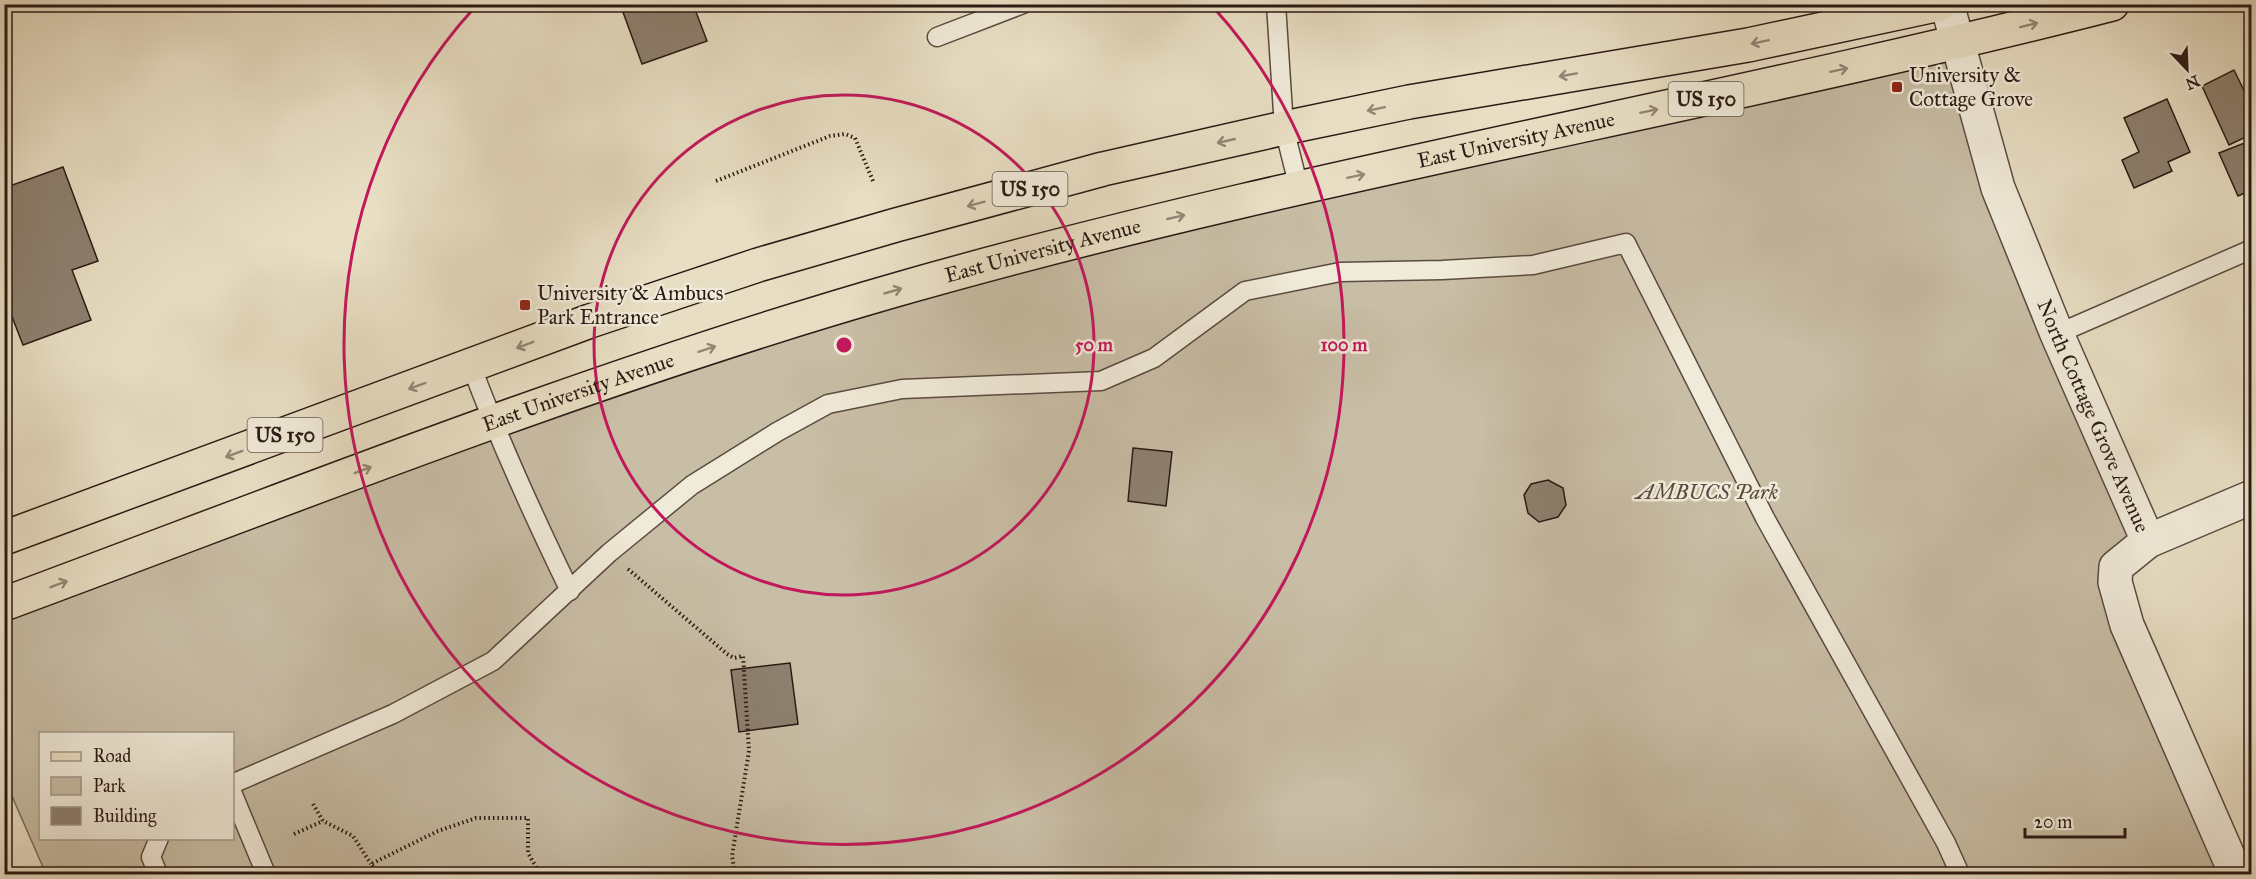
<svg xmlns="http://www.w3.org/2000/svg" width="2256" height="879" font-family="'IM FELL Great Primer',serif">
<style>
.green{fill:#c8bda5;stroke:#7a6c5d;stroke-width:1.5;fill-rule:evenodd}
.building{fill:#8d806f;stroke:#2b1a15;stroke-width:1.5}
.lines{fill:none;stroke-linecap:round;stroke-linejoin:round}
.service-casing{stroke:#5a4b40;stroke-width:21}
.minor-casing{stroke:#5a4b40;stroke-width:36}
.primary-casing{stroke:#2b1a15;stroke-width:36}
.path{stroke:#2b1a15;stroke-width:4;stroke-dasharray:1.5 3;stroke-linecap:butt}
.service{stroke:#f0ead8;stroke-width:18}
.minor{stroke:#f0ead8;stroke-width:33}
.primary{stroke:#e8dec3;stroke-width:33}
.oneway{stroke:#938675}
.ring{fill:none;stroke:#c2185b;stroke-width:3}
.poi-dot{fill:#8f2418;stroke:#f0ead8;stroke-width:2}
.labels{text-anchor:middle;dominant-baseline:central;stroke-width:5;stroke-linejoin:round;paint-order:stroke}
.shield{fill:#f0ead8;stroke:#665850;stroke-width:1.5}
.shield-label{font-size:20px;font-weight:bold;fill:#2b1a15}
.poi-label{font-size:21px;fill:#2b1a15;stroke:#f0ead8;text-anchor:start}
.street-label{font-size:21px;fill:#2b1a15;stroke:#f0ead8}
.park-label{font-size:21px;font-style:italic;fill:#5a4b40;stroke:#f0ead8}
.centre{fill:#c2185b;stroke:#f0ead8;stroke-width:3}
.ring-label{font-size:18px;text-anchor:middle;font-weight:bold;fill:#c2185b;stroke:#f0ead8;stroke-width:5;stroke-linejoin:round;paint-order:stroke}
</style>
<rect width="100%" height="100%" fill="#e8dec3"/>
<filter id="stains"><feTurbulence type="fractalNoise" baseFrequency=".00333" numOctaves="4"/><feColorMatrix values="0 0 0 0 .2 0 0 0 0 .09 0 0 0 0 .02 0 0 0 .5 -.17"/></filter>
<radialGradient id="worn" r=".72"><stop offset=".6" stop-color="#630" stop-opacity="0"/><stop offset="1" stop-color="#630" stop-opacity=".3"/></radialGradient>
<path class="green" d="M1958,43L2148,541L2116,567L2231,874H46L5,780L4,604L896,290ZM40,734H232V838H40Z"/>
<g class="building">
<polygon points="620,4 693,4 707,41 642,64"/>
<polygon points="2234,70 2252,107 2252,134 2229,145 2202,86"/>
<polygon points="2167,99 2190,152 2168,162 2172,171 2134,188 2122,160 2139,152 2124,118"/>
<polygon points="2252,140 2252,190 2238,196 2219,153"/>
<polygon points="63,167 98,261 72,270 91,320 23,345 4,296 4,188"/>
<polygon points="1133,448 1172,452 1166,506 1128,501"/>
<polygon points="1548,480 1563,488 1566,505 1558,517 1539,522 1528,513 1524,495 1531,484"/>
<polygon points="790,663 798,724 739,732 731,670"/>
</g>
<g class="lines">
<g class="service-casing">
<g id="service">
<polyline points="1276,4 1284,128 1299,188"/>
<polyline points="937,37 1023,4"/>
<polyline points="2057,334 2252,249"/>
<path d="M471,365C500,443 534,517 570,591"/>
<polyline points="232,784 393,714 493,661 609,553 692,485 777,432 828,404 902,389 1101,381 1154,358 1245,291 1340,272 1442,270 1533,265 1626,243 1765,518 1946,843 1960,874"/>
<polyline points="232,792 266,874"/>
<polyline points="158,874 151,857 159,838"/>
</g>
</g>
<g class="minor-casing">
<g id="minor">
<path id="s1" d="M1947,4L1998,188L2057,334L2148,541"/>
<polyline points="2236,874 2127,625 2115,582 2116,567 2148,541 2252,497"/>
</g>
</g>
<g class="primary-casing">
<g id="primary">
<polyline points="4,538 590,321 758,265 896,225 1103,169 1284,128 1409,102 1748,45 1940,4"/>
<path id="s2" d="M4,604C300,494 595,376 899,289C1298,175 1709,107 2112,4"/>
</g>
</g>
<g class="path">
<polyline points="716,181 830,136 845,134 855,138 873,181"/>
<polyline points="628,569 727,654 734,658 743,656 749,751 732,856 735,874"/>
<polyline points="313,804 323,821 353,836 371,864"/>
<polyline points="294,834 323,821"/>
<polyline points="378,874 371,864 438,831 476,818 528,818 528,853 540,874"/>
</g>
<use href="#service" class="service"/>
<use href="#minor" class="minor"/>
<use href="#primary" class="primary"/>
</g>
<defs><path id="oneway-shaft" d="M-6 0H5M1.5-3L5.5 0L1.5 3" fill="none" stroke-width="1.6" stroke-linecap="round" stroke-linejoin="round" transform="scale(1.5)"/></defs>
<g class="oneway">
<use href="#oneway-shaft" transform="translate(2029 25) rotate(-14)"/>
<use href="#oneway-shaft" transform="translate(1760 42) rotate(168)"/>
<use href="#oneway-shaft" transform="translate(1839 70) rotate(-12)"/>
<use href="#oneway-shaft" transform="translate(1568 75) rotate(170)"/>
<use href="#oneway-shaft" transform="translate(1376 109) rotate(168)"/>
<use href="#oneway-shaft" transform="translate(1649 111) rotate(-12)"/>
<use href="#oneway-shaft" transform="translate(1226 141) rotate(167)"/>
<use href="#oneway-shaft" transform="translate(1356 176) rotate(-12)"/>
<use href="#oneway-shaft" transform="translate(976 204) rotate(165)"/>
<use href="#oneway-shaft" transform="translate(1176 217) rotate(-13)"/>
<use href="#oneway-shaft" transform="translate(893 291) rotate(-16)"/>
<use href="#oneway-shaft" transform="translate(525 345) rotate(159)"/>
<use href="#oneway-shaft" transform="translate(707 349) rotate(-18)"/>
<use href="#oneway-shaft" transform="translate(417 386) rotate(160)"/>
<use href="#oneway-shaft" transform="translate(234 454) rotate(160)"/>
<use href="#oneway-shaft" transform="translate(363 470) rotate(-21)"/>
<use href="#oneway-shaft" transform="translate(59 584) rotate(-21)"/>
</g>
<g class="ring">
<circle cx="844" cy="345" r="250"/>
<path d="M1213 7A500 500 0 1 1 475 7"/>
</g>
<g class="poi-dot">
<rect x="1891" y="81" width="12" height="12" rx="3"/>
<rect x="519" y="299" width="12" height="12" rx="3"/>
</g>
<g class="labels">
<g class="shield">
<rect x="1668.5" y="82" width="75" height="34" rx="4.5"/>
<rect x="992.5" y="172" width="75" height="34" rx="4.5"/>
<rect x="247.5" y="418" width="75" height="34" rx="4.5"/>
</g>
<g class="shield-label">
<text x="1706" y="99">US 150</text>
<text x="1030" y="189">US 150</text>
<text x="285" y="435">US 150</text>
</g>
<g class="poi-label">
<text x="1909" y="75">University &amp;<tspan x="1909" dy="24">Cottage Grove</tspan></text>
<text x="537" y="293">University &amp; Ambucs<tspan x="537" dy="24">Park Entrance</tspan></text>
</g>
<g class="street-label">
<text stroke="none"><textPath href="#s2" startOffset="1584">East University Avenue</textPath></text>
<text stroke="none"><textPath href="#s2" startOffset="1098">East University Avenue</textPath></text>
<text stroke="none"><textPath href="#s2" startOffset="612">East University Avenue</textPath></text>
<text stroke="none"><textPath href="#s1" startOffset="438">North Cottage Grove Avenue</textPath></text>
</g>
<g class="park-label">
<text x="1707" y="492">AMBUCS Park</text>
</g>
</g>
<circle cx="844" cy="345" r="9" class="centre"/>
<g class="ring-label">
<text x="1094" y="351">50 m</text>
<text x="1344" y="351">100 m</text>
</g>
<rect width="2256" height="879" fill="none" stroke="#e8dec3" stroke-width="24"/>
<rect x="6" y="6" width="2244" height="867" fill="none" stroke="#2b1a15" stroke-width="3"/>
<rect x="12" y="12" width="2232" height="855" fill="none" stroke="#2b1a15" stroke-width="1.5"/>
<rect x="39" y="732" width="195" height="108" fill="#f0ead8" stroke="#a1978a" stroke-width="1.5"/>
<rect x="51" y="752" width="30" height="9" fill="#e8dec3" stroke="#a1978a" stroke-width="1.5"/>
<text x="93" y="762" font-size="18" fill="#2b1a15">Road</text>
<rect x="51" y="777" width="30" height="18" fill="#c8bda5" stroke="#a1978a" stroke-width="1.5"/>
<text x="93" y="792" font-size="18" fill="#2b1a15">Park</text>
<rect x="51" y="807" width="30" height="18" fill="#8d806f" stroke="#a1978a" stroke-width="1.5"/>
<text x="93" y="822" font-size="18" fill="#2b1a15">Building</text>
<g transform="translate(2187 69) rotate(157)" stroke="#f0ead8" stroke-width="4.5" paint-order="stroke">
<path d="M0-4.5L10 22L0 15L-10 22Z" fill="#2b1a15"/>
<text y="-9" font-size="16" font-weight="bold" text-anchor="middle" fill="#2b1a15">N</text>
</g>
<path d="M2025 828v9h100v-9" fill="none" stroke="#2b1a15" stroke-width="3"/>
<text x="2034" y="828" font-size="18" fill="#2b1a15" stroke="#f0ead8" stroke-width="4.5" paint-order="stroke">20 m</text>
<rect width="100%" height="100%" filter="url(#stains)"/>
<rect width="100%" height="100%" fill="url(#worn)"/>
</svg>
